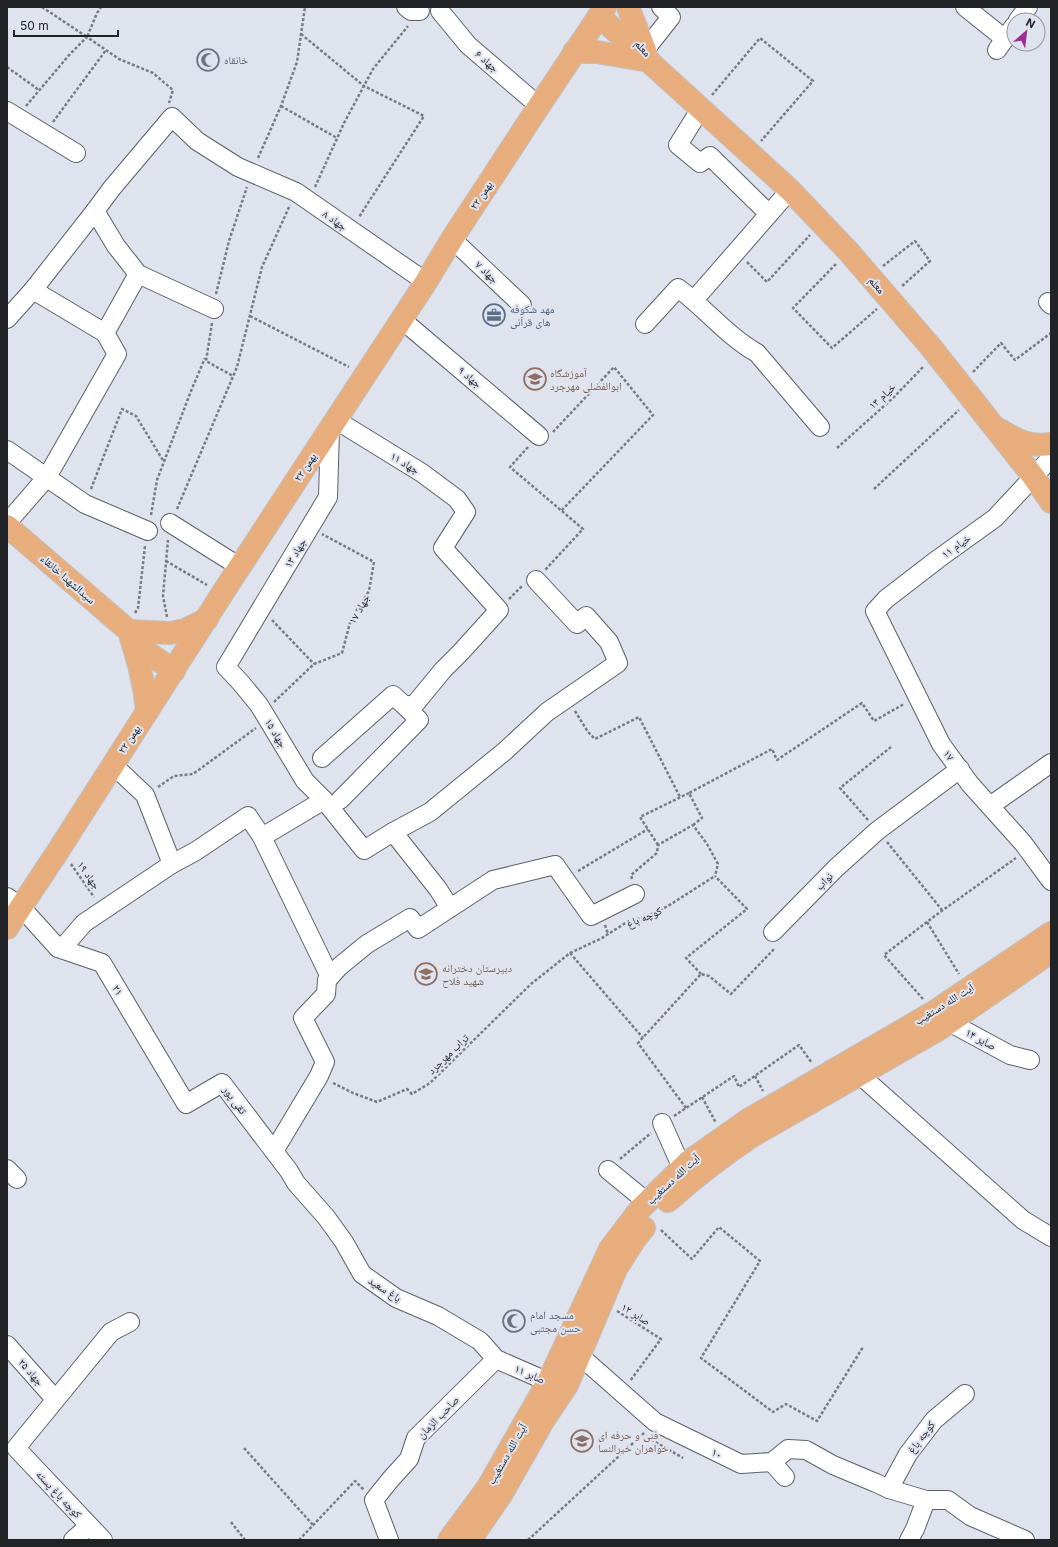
<svg xmlns="http://www.w3.org/2000/svg" width="1058" height="1547" font-family="Inter,'Noto Naskh Arabic',sans-serif">
<style>
.lines{fill:none;stroke-linecap:round;stroke-linejoin:round}
.minor-casing{stroke:#5c5f68;stroke-width:20}
.major-casing{stroke:#c1c1c3;stroke-width:24}
.path{stroke:#787b82;stroke-width:2.5;stroke-dasharray:3 2;stroke-linecap:butt}
.minor{stroke:#fff;stroke-width:18}
.major{stroke:#e8ad7c;stroke-width:22}
.labels{text-anchor:middle;dominant-baseline:central;stroke-width:4;stroke-linejoin:round;paint-order:stroke}
.street-label{font-size:11px;fill:#212327;stroke:#dfe3ee}
.worship-label{font-size:11px;fill:#5b616d;stroke:#dfe3ee;text-anchor:start}
.service-label{font-size:11px;fill:#4e5e75;stroke:#dfe3ee;text-anchor:start}
.education-label{font-size:11px;fill:#785e54;stroke:#dfe3ee;text-anchor:start}
</style>
<rect width="100%" height="100%" fill="#dfe3ee"/>
<g class="lines">
<g class="minor-casing">
<g id="minor">
<polyline points="406,7 411,11 420,11"/>
<polyline points="965,7 1005,39"/>
<polyline points="440,11 468,45 539,106"/>
<polyline points="1018,20 1028,7"/>
<polyline points="645,50 671,17 661,7"/>
<polyline points="997,50 1014,26"/>
<polyline points="701,108 678,145 700,163 710,156 769,214"/>
<polyline points="7,111 76,153"/>
<polyline points="452,239 522,305"/>
<polyline points="694,300 790,190"/>
<polyline points="1048,302 1051,305"/>
<polyline points="214,309 138,274 116,246 95,211 112,188 172,117 197,141 238,167 296,192 426,282"/>
<polyline points="7,319 33,290"/>
<polyline points="401,319 539,436"/>
<path d="M645,324L678,288C705,308 727,336 757,353L820,427"/>
<polyline points="105,333 138,274"/>
<polyline points="7,450 85,504 148,531"/>
<polyline points="1051,458 995,518 938,559 886,599 875,611 941,744 970,784 1023,843 1051,881"/>
<polyline points="7,523 47,477 117,354 105,333 33,290 95,211"/>
<polyline points="170,523 240,567"/>
<polyline points="322,758 393,695 405,706 415,704 443,670 461,652 499,610 443,548 466,512 457,499 422,473 336,420"/>
<polyline points="112,764 145,795 172,864"/>
<polyline points="324,800 305,781 259,705 241,683 226,667 328,497 330,429"/>
<polyline points="340,800 419,720 405,706"/>
<polyline points="990,806 1051,763"/>
<polyline points="393,832 430,812 505,751 547,712 618,663 609,642 586,616 577,624 536,580"/>
<polyline points="7,897 21,907 58,948 102,963 186,1104 222,1083 289,1171 296,1183 326,1217 344,1242 362,1274 396,1298 438,1316 480,1341 496,1359 560,1387"/>
<polyline points="773,932 836,868 877,831 960,769"/>
<polyline points="58,948 65,945 84,923 172,864 196,851 248,816 262,837"/>
<polyline points="330,977 262,837 324,800 364,850 393,832 438,889 450,908"/>
<polyline points="942,1014 949,1022 1010,1055 1030,1060"/>
<polyline points="852,1064 860,1075 1023,1220 1051,1237"/>
<polyline points="662,1123 682,1168"/>
<polyline points="274,1151 319,1076 325,1062 303,1018 326,994 327,980 340,966 367,944 410,918 418,929 493,880 555,865 591,916 635,894"/>
<polyline points="7,1169 17,1179"/>
<polyline points="608,1170 647,1202"/>
<polyline points="7,1345 55,1399"/>
<polyline points="569,1348 579,1355 655,1422 741,1464 772,1462 788,1449 806,1450 833,1465 876,1483 889,1489 926,1500 948,1500 970,1516 1025,1540"/>
<polyline points="772,1462 785,1477"/>
<polyline points="889,1489 908,1454 934,1420 965,1394"/>
<polyline points="73,1540 89,1526"/>
<polyline points="103,1540 16,1448 111,1332 130,1322"/>
<polyline points="389,1540 374,1500 390,1480 409,1459 416,1438 496,1359"/>
<polyline points="909,1540 915,1529 926,1500"/>
</g>
</g>
<g class="major-casing">
<g id="major">
<polyline points="628,7 645,50"/>
<polyline points="599,16 790,190 848,251 930,346 1033,476 1051,502"/>
<polyline points="574,52 597,52 649,61"/>
<path d="M1000,430C1018,441 1029,447 1051,444"/>
<polyline points="7,526 129,631 140,647 174,671"/>
<polyline points="129,631 170,633 185,630 207,619"/>
<path d="M131,638C139,663 145,686 147,712"/>
<polyline points="7,928 60,848 222,594 426,282 452,239 539,106 605,7"/>
<path d="M668,1201C695,1177 722,1156 752,1136L941,1028L1051,952"/>
<polyline points="449,1540 488,1487 548,1382 610,1249 641,1208 688,1162 748,1120 934,1012 1051,933"/>
<polyline points="470,1540 501,1495 543,1421 567,1385 616,1269 635,1239 644,1228"/>
</g>
</g>
<g class="path">
<polyline points="42,7 87,37 97,13 101,7"/>
<polyline points="301,34 364,86 424,116 359,217"/>
<polyline points="7,67 39,90"/>
<polyline points="712,95 760,38 813,81 761,141"/>
<polyline points="26,106 70,54 87,37 119,59 153,73 173,90 169,103"/>
<polyline points="281,106 337,138"/>
<polyline points="53,122 106,50"/>
<polyline points="258,158 281,106 297,62 305,7"/>
<polyline points="315,187 344,123 373,69 408,26"/>
<polyline points="747,262 767,282 810,235"/>
<polyline points="836,264 793,308 832,348 877,309"/>
<polyline points="883,266 915,241 930,261 901,287"/>
<polyline points="216,294 229,241 247,187"/>
<polyline points="250,316 349,367"/>
<polyline points="212,323 206,361 233,376"/>
<polyline points="973,372 1001,343 1015,360 1051,333"/>
<polyline points="553,432 614,367 653,415 561,511"/>
<polyline points="528,447 510,467 583,529 545,570"/>
<polyline points="837,448 893,398 924,366"/>
<polyline points="91,489 122,409 136,416 164,462"/>
<polyline points="874,489 959,410"/>
<polyline points="177,509 237,367 262,267 290,205"/>
<polyline points="151,515 157,480 191,391 205,358"/>
<polyline points="166,561 207,585"/>
<polyline points="509,599 522,586"/>
<polyline points="135,613 138,608 145,546"/>
<polyline points="167,617 163,596 168,540"/>
<polyline points="272,620 314,664"/>
<polyline points="274,702 314,664 342,653 351,619 369,591 374,562 322,534"/>
<polyline points="575,711 588,732 595,739 639,717 680,797"/>
<polyline points="158,787 174,776 193,774 256,728"/>
<polyline points="868,820 840,788 891,747"/>
<polyline points="693,825 702,818 689,793 772,749 777,760 862,703 874,721 904,704"/>
<polyline points="887,842 942,910"/>
<polyline points="658,845 640,817 689,793"/>
<polyline points="71,864 94,897"/>
<polyline points="578,871 648,829"/>
<polyline points="632,879 631,875 657,853 658,845 693,825 707,844 718,864 715,876"/>
<polyline points="927,922 959,974"/>
<polyline points="605,925 608,934"/>
<polyline points="570,953 643,1038"/>
<polyline points="701,974 686,958 747,909 715,876"/>
<polyline points="923,999 884,955 936,915 1016,858"/>
<polyline points="755,1076 763,1091"/>
<polyline points="333,1083 353,1093 377,1102 407,1089 412,1094 430,1083 531,984 570,953 602,938 627,922 648,916 668,906 715,876"/>
<polyline points="702,1097 716,1123"/>
<polyline points="686,1108 638,1043 701,974 709,976 731,994 775,948"/>
<polyline points="674,1116 734,1076 739,1087 799,1045 812,1063"/>
<polyline points="620,1159 651,1133"/>
<polyline points="661,1230 692,1259 719,1227 760,1261 701,1358 773,1412 786,1404 817,1421 863,1347"/>
<polyline points="617,1311 661,1339 630,1381"/>
<polyline points="647,1437 683,1458"/>
<polyline points="244,1448 313,1525"/>
<polyline points="231,1522 245,1540"/>
<polyline points="299,1540 355,1481 364,1490"/>
<polyline points="528,1540 644,1433"/>
</g>
<use href="#minor" class="minor"/>
<use href="#major" class="major"/>
</g>
<defs>
<g id="mosque-ring" transform="scale(1.15)"><circle r="9.5" fill="#dfe3ee" stroke="#6b7280" stroke-width="1.5"/><path d="M3.5-4.9A6 6 0 1 0 3.5 4.9A5 5 0 1 1 3.5-4.9Z" fill="#6b7280"/></g>
<g id="office-ring" transform="scale(1.15)"><circle r="9.5" fill="#dfe3ee" stroke="#5c6f8a" stroke-width="1.5"/><path d="M-6-3h4V-5.5h4V-3h4V5H-6ZM-1-4.5V-3h2v-1.5ZM-6 0V1H6V0Z" fill="#5c6f8a"/></g>
<g id="school-ring" transform="scale(1.15)"><circle r="9.5" fill="#dfe3ee" stroke="#8d6e63" stroke-width="1.5"/><path d="M0-5L7-2L0 1L-7-2ZM-4 1L0 2.5L4 1V4Q0 6-4 4Z" fill="#8d6e63"/></g>
</defs>
<g fill-rule="evenodd">
<use href="#mosque-ring" x="208" y="60"/>
<use href="#office-ring" x="494" y="315"/>
<use href="#school-ring" x="535" y="379"/>
<use href="#school-ring" x="426" y="974"/>
<use href="#mosque-ring" x="514" y="1321"/>
<use href="#school-ring" x="582" y="1441"/>
</g>
<g class="labels">
<g class="street-label">
<text transform="translate(643 48) rotate(48)">معلم</text>
<text transform="translate(487 61) rotate(41)">جهاد ۶</text>
<text transform="translate(481 195) rotate(-57)">۲۲ بهمن</text>
<text transform="translate(335 220) rotate(35)">جهاد ۸</text>
<text transform="translate(487 272) rotate(43)">جهاد ۷</text>
<text transform="translate(877 285) rotate(49)">معلم</text>
<text transform="translate(470 377) rotate(40)">جهاد ۹</text>
<text transform="translate(882 396) rotate(-43)">خیام ۱۳</text>
<text transform="translate(405 463) rotate(31)">جهاد ۱۱</text>
<text transform="translate(305 467) rotate(-57)">۲۲ بهمن</text>
<text transform="translate(956 546) rotate(-36)">خیام ۱۱</text>
<text transform="translate(295 553) rotate(-59)">جهاد ۱۳</text>
<text transform="translate(68 579) rotate(41)">سیدالشهدا خانقاء</text>
<text transform="translate(359 609) rotate(-61)">جهاد ۱۷</text>
<text transform="translate(276 733) rotate(59)">جهاد ۱۵</text>
<text transform="translate(129 739) rotate(-57)">۲۲ بهمن</text>
<text transform="translate(949 755) rotate(53)">۱۷</text>
<text transform="translate(89 875) rotate(55)">جهاد ۱۹</text>
<text transform="translate(824 881) rotate(-47)">نواب</text>
<text transform="translate(644 917) rotate(-23)">کوچه باغ</text>
<text transform="translate(118 990) rotate(59)">۲۱</text>
<text transform="translate(944 1004) rotate(-32)">آیت الله دستغیب</text>
<text transform="translate(981 1039) rotate(29)">صایر ۱۴</text>
<text transform="translate(448 1054) rotate(-44)">تراب مهرجرد</text>
<text transform="translate(235 1100) rotate(53)">تقی پور</text>
<text transform="translate(673 1179) rotate(-43)">آیت الله دستغیب</text>
<text transform="translate(385 1289) rotate(33)">باغ سعید</text>
<text transform="translate(636 1314) rotate(32)">صابر ۱۲</text>
<text transform="translate(31 1372) rotate(49)">جهاد ۲۵</text>
<text transform="translate(530 1374) rotate(24)">صابر ۱۱</text>
<text transform="translate(438 1417) rotate(-46)">صاحب الزمان</text>
<text transform="translate(921 1437) rotate(-53)">کوچه باغ</text>
<text transform="translate(717 1453) rotate(25)">۱۰</text>
<text transform="translate(507 1454) rotate(-60)">آیت الله دستغیب</text>
<text transform="translate(59 1494) rotate(47)">کوچه باغ پسته</text>
</g>
<g class="worship-label">
<text x="224" y="60">خانقاه</text>
<text x="530" y="1315">مسجد امام<tspan x="530" dy="13">حسن مجتبی</tspan></text>
</g>
<g class="service-label">
<text x="510" y="309">مهد شکوفه<tspan x="510" dy="13">های قرآنی</tspan></text>
</g>
<g class="education-label">
<text x="550" y="373">آموزشگاه<tspan x="550" dy="13">ابوالفضلی مهرجرد</tspan></text>
<text x="442" y="968">دبیرستان دخترانه<tspan x="442" dy="13">شهید فلاح</tspan></text>
<text x="598" y="1435">فنی و حرفه ای<tspan x="598" dy="13">خواهران خیرالنسا</tspan></text>
</g>
</g>
<rect width="1058" height="1547" fill="none" stroke="#212327" stroke-width="16"/>
<g transform="translate(1026 32) rotate(28)"><circle r="19" fill="#dfe3ee" stroke="#93969e"/>
<path d="M0-3L7 15L0 10L-7 15Z" fill="#983094"/>
<text y="-6" font-size="11" font-weight="bold" text-anchor="middle" fill="#212327">N</text>
</g>
<path d="M14 30v6h104v-6" fill="none" stroke="#212327" stroke-width="2"/>
<text x="20" y="30" font-size="12" fill="#212327" stroke="#dfe3ee" stroke-width="3" paint-order="stroke">50 m</text>
</svg>
